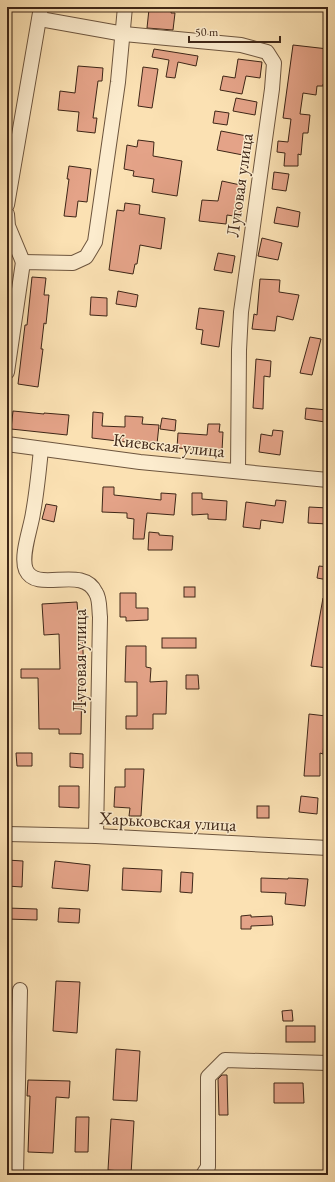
<svg xmlns="http://www.w3.org/2000/svg" width="335" height="1182" font-family="'EB Garamond',serif">
<style>
.building{fill:#e4a388;stroke:#3e2617}
.lines{fill:none;stroke-linecap:round;stroke-linejoin:round}
.minor-casing{stroke:#6d553e;stroke-width:16}
.minor{stroke:#fcecce;stroke-width:14}
.labels{text-anchor:middle;dominant-baseline:central;stroke-width:3;stroke-linejoin:round;paint-order:stroke}
.street-label{font-size:18px;fill:#3e2617;stroke:#fcecce}
</style>
<rect width="100%" height="100%" fill="#fbe1b3"/>
<filter id="stains"><feTurbulence type="fractalNoise" baseFrequency=".005" numOctaves="4"/><feColorMatrix values="0 0 0 0 .2 0 0 0 0 .09 0 0 0 0 .02 0 0 0 .5 -.17"/></filter>
<radialGradient id="worn" r=".72"><stop offset=".6" stop-color="#630" stop-opacity="0"/><stop offset="1" stop-color="#630" stop-opacity=".3"/></radialGradient>
<g class="building">
<polygon points="153,7 172,7 171,13 175,13 173,30 147,28 149,9 153,9"/>
<polygon points="293,45 328,49 328,84 323,84 323,86 317,86 316,95 303,93 300,114 310,115 308,133 303,133 301,155 298,154 298,166 284,166 285,153 277,152 278,141 288,142 291,119 283,118"/>
<polygon points="154,49 198,56 196,66 178,62 175,78 166,77 169,60 152,57"/>
<polygon points="238,59 262,62 260,78 246,76 242,94 220,90 223,76 235,78"/>
<polygon points="78,66 103,68 102,81 98,81 93,118 97,118 95,133 77,131 79,112 58,110 60,91 75,93"/>
<polygon points="143,67 158,69 152,108 138,106"/>
<polygon points="236,98 257,102 255,115 233,111"/>
<polygon points="215,111 229,113 227,125 213,123"/>
<polygon points="221,131 252,137 248,156 217,150"/>
<polygon points="138,140 154,142 153,156 182,161 177,196 152,192 154,179 133,176 134,171 124,169 127,145 137,147"/>
<polygon points="69,166 91,169 87,202 78,201 76,217 64,216 69,179 67,179"/>
<polygon points="274,172 289,174 286,191 272,189"/>
<polygon points="222,181 245,186 240,217 227,215 226,224 199,221 202,200 218,201"/>
<polygon points="125,203 140,205 139,214 165,218 161,249 140,245 137,264 135,264 133,274 109,270 117,210 124,211"/>
<polygon points="277,207 300,212 298,227 274,223"/>
<polygon points="262,238 282,243 278,260 258,256"/>
<polygon points="218,253 235,256 232,273 214,270"/>
<polygon points="32,277 46,278 44,295 49,295 46,324 44,323 41,349 43,349 38,387 18,384 25,325 27,325"/>
<polygon points="260,279 280,280 279,292 299,295 293,320 277,316 275,331 252,329 254,314 257,315"/>
<polygon points="118,291 138,295 136,307 116,304"/>
<polygon points="91,297 107,298 107,316 90,315"/>
<polygon points="199,308 224,311 219,347 201,344 203,330 196,329"/>
<polygon points="310,337 321,339 312,375 300,373"/>
<polygon points="256,359 271,361 270,377 264,376 263,409 253,408"/>
<polygon points="306,408 327,410 325,422 305,419"/>
<polygon points="13,411 44,414 44,413 69,415 67,435 11,429"/>
<polygon points="93,412 103,413 102,426 125,427 125,416 143,417 142,424 159,425 157,444 143,444 92,438"/>
<polygon points="162,418 176,420 175,431 160,429"/>
<polygon points="208,424 220,424 219,432 223,432 222,451 177,448 178,433 207,435"/>
<polygon points="273,430 283,431 280,455 259,452 261,434 272,436"/>
<polygon points="103,487 114,487 114,495 161,500 161,493 176,494 174,515 147,513 144,539 133,539 134,519 127,518 127,513 102,512"/>
<polygon points="192,493 202,493 202,499 227,501 226,520 208,519 208,514 192,515"/>
<polygon points="276,500 286,501 283,523 261,520 260,529 243,527 246,502 275,506"/>
<polygon points="46,504 57,506 54,522 42,519"/>
<polygon points="309,507 328,508 328,524 308,523"/>
<polygon points="149,532 159,533 159,535 173,536 172,550 148,550"/>
<polygon points="319,566 328,567 328,580 317,578"/>
<rect x="184" y="587" width="11" height="10"/>
<polygon points="120,593 136,593 136,608 148,608 148,620 126,621 126,617 120,617"/>
<polygon points="323,598 328,598 328,668 311,666"/>
<polygon points="77,602 79,626 82,626 84,676 82,676 81,734 59,734 59,729 39,729 38,678 21,678 21,669 60,669 59,634 44,635 42,604"/>
<rect x="162" y="638" width="34" height="10"/>
<polygon points="126,646 146,646 146,667 151,668 150,682 167,681 166,714 153,714 153,729 126,729 126,716 137,716 137,682 125,682"/>
<polygon points="186,675 198,675 199,689 186,689"/>
<polygon points="309,714 326,716 323,754 320,753 320,776 304,776"/>
<polygon points="16,753 32,753 32,766 17,766"/>
<polygon points="70,753 83,754 83,768 70,767"/>
<polygon points="125,769 144,769 141,816 129,816 130,808 114,807 115,787 125,787"/>
<polygon points="59,786 79,786 79,808 59,807"/>
<polygon points="301,796 318,798 317,814 299,812"/>
<rect x="257" y="806" width="12" height="12"/>
<polygon points="7,860 23,861 22,887 7,886"/>
<polygon points="55,861 90,865 88,891 52,888"/>
<polygon points="123,868 162,870 161,892 122,890"/>
<polygon points="181,872 193,873 192,893 180,892"/>
<polygon points="261,878 288,879 288,878 308,879 305,906 285,904 286,893 261,892"/>
<polygon points="7,908 37,909 37,920 7,919"/>
<polygon points="59,908 80,909 79,923 58,922"/>
<polygon points="251,915 251,917 272,916 273,925 251,926 251,929 241,929 241,916"/>
<polygon points="56,981 80,982 77,1033 53,1031"/>
<polygon points="292,1010 293,1021 283,1021 282,1011"/>
<rect x="286" y="1026" width="29" height="16"/>
<polygon points="116,1049 140,1051 137,1101 113,1100"/>
<polygon points="222,1075 227,1075 228,1115 219,1115 218,1079"/>
<polygon points="28,1080 70,1081 69,1098 56,1097 53,1153 28,1152 30,1096 27,1096"/>
<polygon points="274,1083 303,1083 304,1103 274,1103"/>
<polygon points="76,1117 89,1117 88,1152 75,1152"/>
<polygon points="111,1119 134,1121 131,1175 121,1175 121,1171 108,1170"/>
</g>
<g class="lines">
<g class="minor-casing">
<g id="minor">
<polyline points="40,19 124,34 241,45 267,52 274,63 272,89 241,312 239,350 238,471"/>
<polyline points="7,205 41,7"/>
<polyline points="7,214 8,226 23,262"/>
<polyline points="7,372 23,262 73,263 86,257 95,242 118,82 125,7"/>
<polyline points="7,444 140,462 328,480"/>
<path d="M41,449C39,470 37,491 33,513C31,528 20,556 26,570C37,594 83,564 96,593C100,599 99,610 100,617L96,836"/>
<polyline points="7,834 96,836 328,848"/>
<polyline points="16,1175 20,990"/>
<polyline points="203,1175 208,1167 208,1077 225,1060 328,1063"/>
</g>
</g>
<use href="#minor" class="minor"/>
</g>
<g class="labels">
<g class="street-label">
<text transform="translate(239 185) rotate(-82)">Луговая улица</text>
<text transform="translate(169 445) rotate(6)">Киевская улица</text>
<text transform="translate(79 661) rotate(-90)">Луговая улица</text>
<text transform="translate(168 821) rotate(3)">Харьковская улица</text>
</g>
</g>
<rect width="335" height="1182" fill="none" stroke="#fbe1b3" stroke-width="24"/>
<rect x="8" y="8" width="319" height="1166" fill="none" stroke="#3e2617" stroke-width="2"/>
<rect x="12" y="12" width="311" height="1158" fill="none" stroke="#3e2617"/>
<path d="M189 36v6h91v-6" fill="none" stroke="#3e2617" stroke-width="2"/>
<text x="195" y="36" font-size="12" fill="#3e2617" stroke="#fcecce" stroke-width="3" paint-order="stroke">50 m</text>
<rect width="100%" height="100%" filter="url(#stains)"/>
<rect width="100%" height="100%" fill="url(#worn)"/>
</svg>
